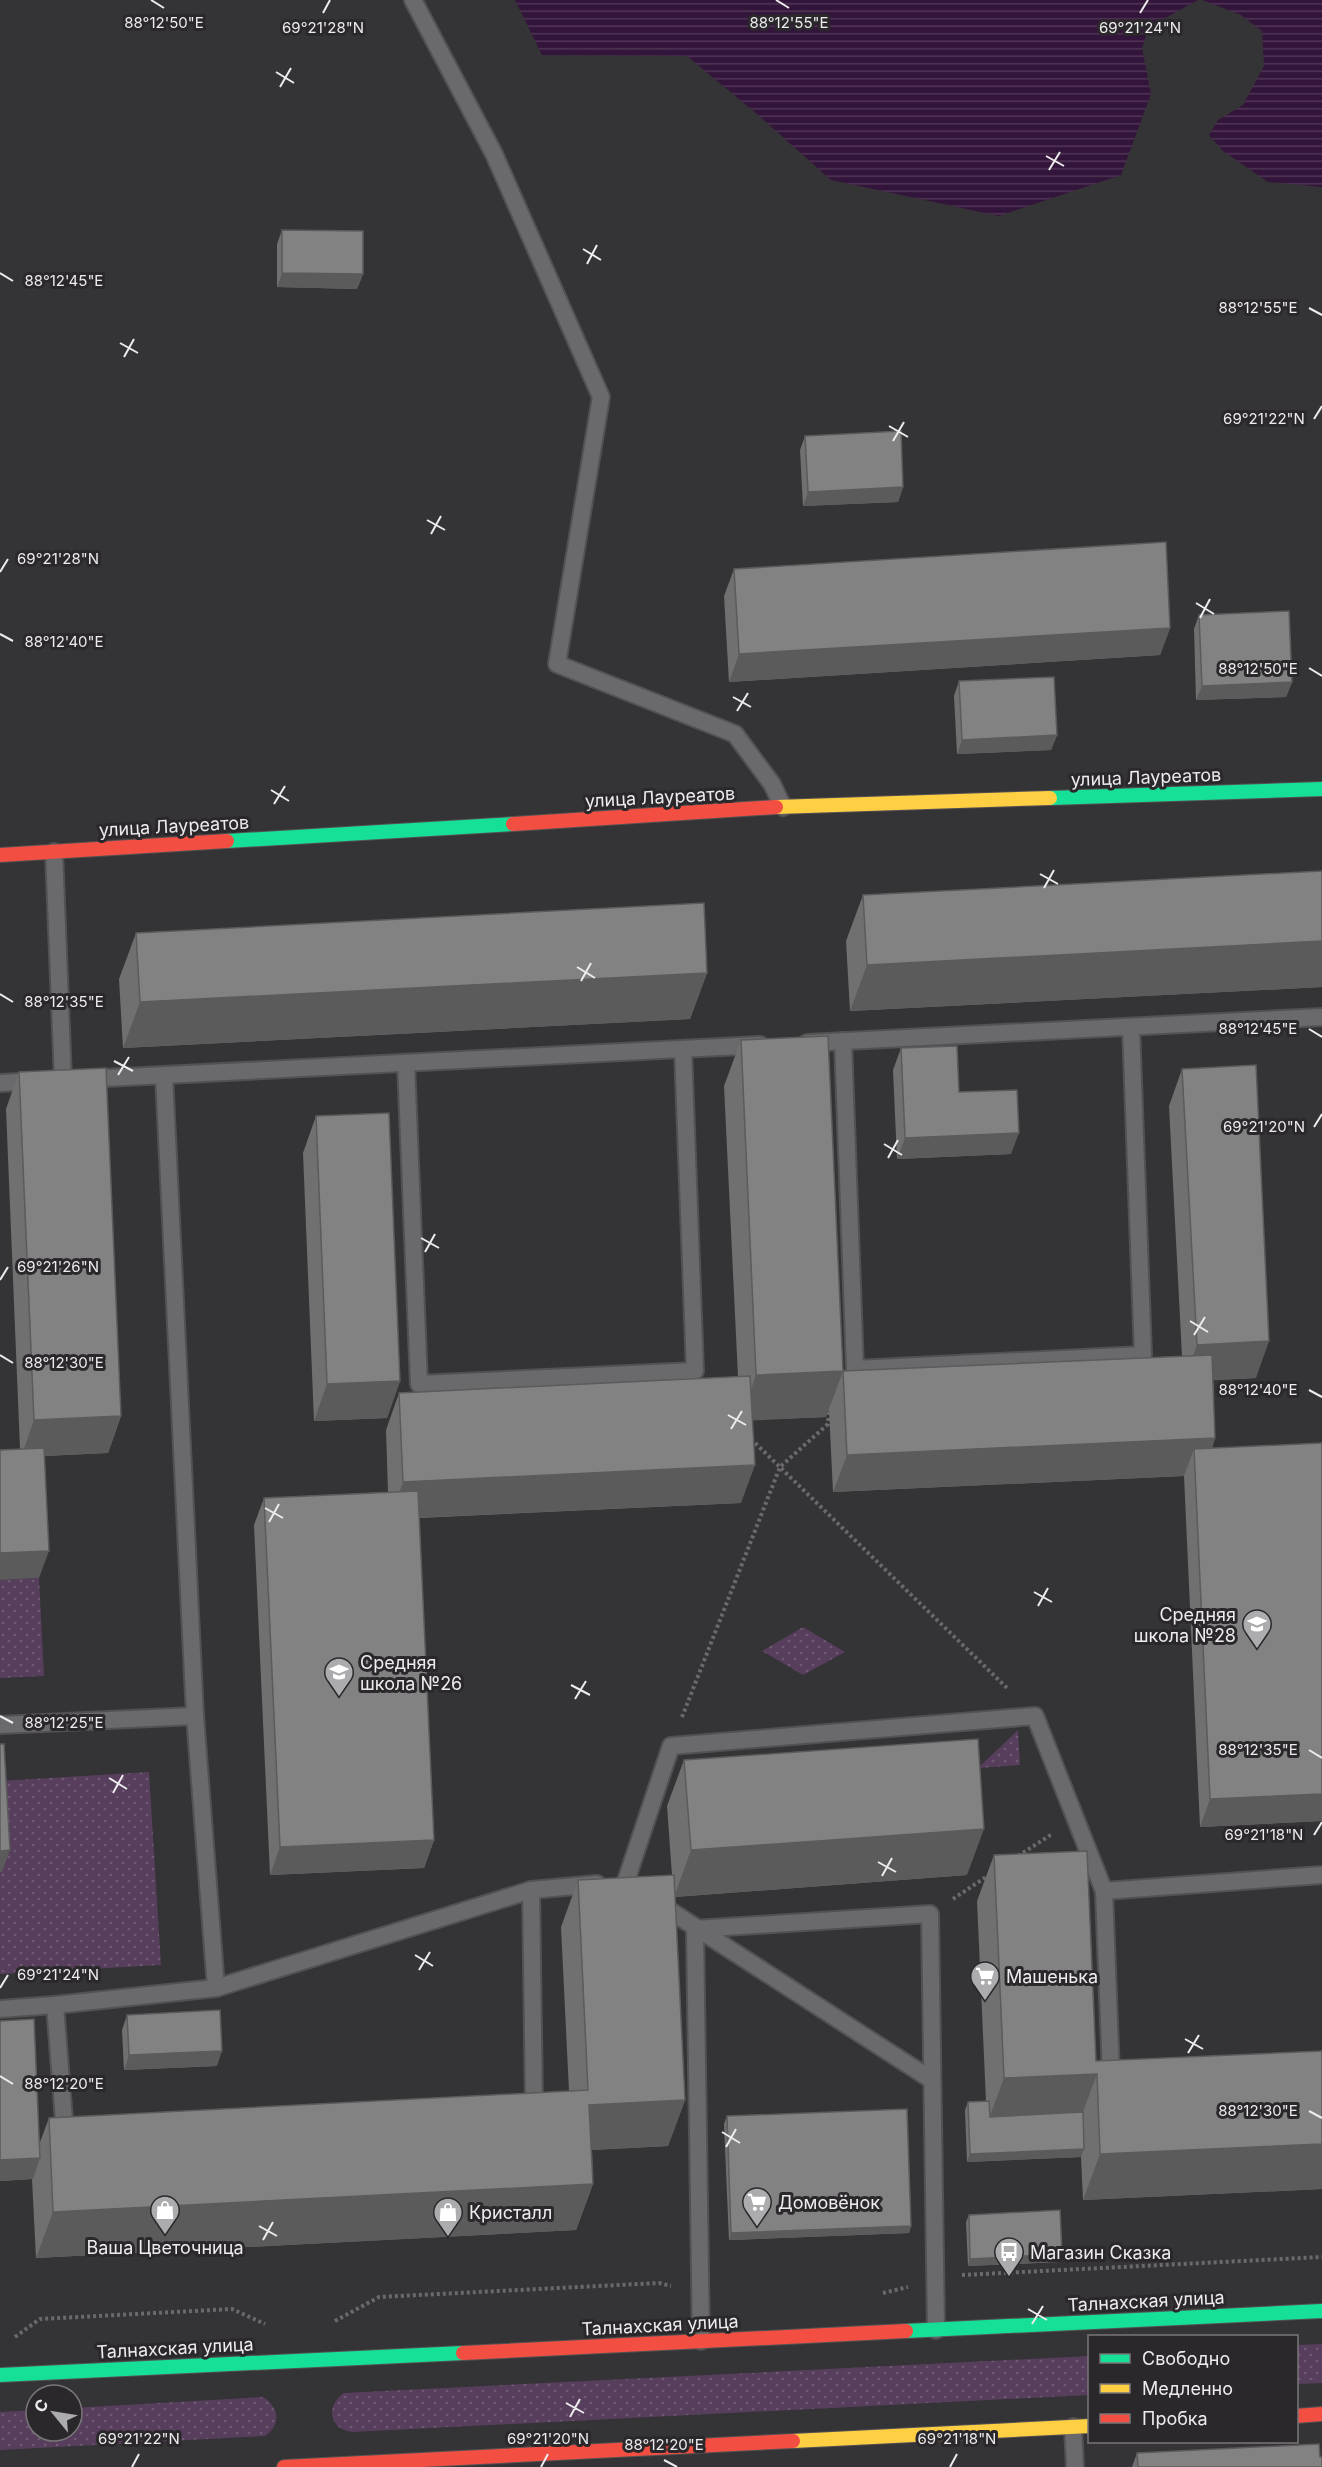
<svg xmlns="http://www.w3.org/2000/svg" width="1322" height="2467" font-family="Inter,sans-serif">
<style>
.grass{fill:url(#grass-dots)}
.water{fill:url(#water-rules)}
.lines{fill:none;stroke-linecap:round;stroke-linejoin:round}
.lane-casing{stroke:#535153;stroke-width:20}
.fast-casing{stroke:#535153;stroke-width:16}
.slow-casing{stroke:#535153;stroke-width:16}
.jam-casing{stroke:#535153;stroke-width:16}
.path{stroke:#6b696b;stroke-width:4;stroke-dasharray:3 3;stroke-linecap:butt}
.lane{stroke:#6a696b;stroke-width:16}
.fast{stroke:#16e098;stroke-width:14}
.slow{stroke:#ffcf43;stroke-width:14}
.jam{stroke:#f24e42;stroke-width:14}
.wall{fill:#717071}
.shaded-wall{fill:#5c5b5c}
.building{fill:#838283;stroke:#5c5b5c;stroke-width:1.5}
.ticks{fill:none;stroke:#edebed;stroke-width:2}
.labels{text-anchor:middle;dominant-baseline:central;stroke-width:6;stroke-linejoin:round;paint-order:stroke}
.street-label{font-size:18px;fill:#edebed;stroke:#2b282c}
.poi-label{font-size:18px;fill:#edebed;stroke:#2b282c;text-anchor:start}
.ticks-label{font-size:15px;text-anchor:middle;fill:#edebed;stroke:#2b282c;stroke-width:6;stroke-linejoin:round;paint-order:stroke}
</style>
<defs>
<pattern id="grass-dots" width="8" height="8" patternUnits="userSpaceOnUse" patternTransform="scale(1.5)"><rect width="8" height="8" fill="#573e5c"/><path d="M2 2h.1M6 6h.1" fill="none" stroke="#6f5a74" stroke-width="1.8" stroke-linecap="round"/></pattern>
<pattern id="water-rules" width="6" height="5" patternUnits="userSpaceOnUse" patternTransform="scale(1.5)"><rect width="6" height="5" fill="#33143a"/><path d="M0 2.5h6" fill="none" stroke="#513657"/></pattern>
</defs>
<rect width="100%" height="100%" fill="#343335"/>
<g class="grass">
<polygon points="39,1578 44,1676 0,1678 0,1580"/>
<polygon points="803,1627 845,1652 803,1675 762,1651"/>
<polygon points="1018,1730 1020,1765 978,1768"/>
<polygon points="149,1772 161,1965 0,1974 0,1781"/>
<polygon points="1322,2344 1322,2383 1297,2384 1297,2345"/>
<path d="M1089,2356V2395L352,2432C328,2429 326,2405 344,2393Z"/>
<path d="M263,2397C280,2408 281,2425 265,2436L0,2450V2412L36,2410V2431H72V2408Z"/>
</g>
<g class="water">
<polygon points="515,0 1198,0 1149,27 1142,48 1151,94 1121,175 999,216 831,180 757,114 687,56 542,55"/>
<polygon points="1202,0 1322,0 1322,187 1268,182 1223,151 1209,135 1218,120 1243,105 1264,66 1262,31 1241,15"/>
</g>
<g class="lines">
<g class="lane-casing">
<g id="lane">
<polyline points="413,0 494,154 601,397 557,664 735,734 772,784 783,807"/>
<polyline points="54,852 63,1080"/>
<polyline points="843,1041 855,1369 1143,1355 1131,1027"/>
<polyline points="807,1043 1322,1017"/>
<polyline points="406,1063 419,1384 695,1371 683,1049"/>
<polyline points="164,1075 195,1716"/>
<polyline points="85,1079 760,1045"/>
<polyline points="0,1083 38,1081"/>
<polyline points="0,1725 195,1716 216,1988"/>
<polyline points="626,1881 671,1746 1035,1716 1104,1891 1111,2074 1119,2073"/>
<polyline points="1104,1891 1322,1875"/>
<polyline points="658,1903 932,2080"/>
<polyline points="0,2009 55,2005"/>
<polyline points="523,2105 534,2104 531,1890 597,1884"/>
<polyline points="72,2132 65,2133 55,2005 216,1988 531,1890"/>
<polyline points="701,2341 695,1929 930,1914 936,2330"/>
<polyline points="1073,2427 1075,2467"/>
</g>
</g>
<g class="fast-casing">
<g id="fast">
<polyline points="1050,798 1322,789"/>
<polyline points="227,841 513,824"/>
<polyline points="906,2331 1322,2311"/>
<polyline points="0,2375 463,2353"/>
</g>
</g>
<g class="slow-casing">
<g id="slow">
<polyline points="776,807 1050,798"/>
<polyline points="793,2441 1090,2426"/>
</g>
</g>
<g class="jam-casing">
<g id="jam">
<polyline points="513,824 776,807"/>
<polyline points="0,855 227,841"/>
<polyline points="463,2353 906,2331"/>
<polyline points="1296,2416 1322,2414"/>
<polyline points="284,2467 793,2441"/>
</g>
</g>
<g class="path">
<polyline points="751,1439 1008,1689"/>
<polyline points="682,1717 780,1467 828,1424 829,1408"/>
<polyline points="1018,1856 1052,1834"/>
<polyline points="953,1899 989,1875"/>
<polyline points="962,2275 1322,2257"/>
<polyline points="883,2293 908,2287"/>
<polyline points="335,2321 379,2297 659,2283 671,2286"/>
<polyline points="15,2337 40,2319 232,2309 265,2324"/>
</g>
<use href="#lane" class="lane"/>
<use href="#fast" class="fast"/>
<use href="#slow" class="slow"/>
<use href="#jam" class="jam"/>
</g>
<g class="wall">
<polygon points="282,230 363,274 357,289 277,287 277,244"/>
<polygon points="805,436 903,487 898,502 803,506 800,450"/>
<polygon points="734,569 1170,628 1160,655 729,682 724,596"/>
<polygon points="1199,615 1292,682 1286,697 1196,700 1194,629"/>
<polygon points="959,681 1057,735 1051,750 957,754 954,696"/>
<polygon points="1322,871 1322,987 850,1011 846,941 863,895"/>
<polygon points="136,933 707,973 690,1019 123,1048 119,979"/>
<polygon points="741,1040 843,1371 1182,1356 1169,1106 1182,1069 1256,1378 1213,1380 1215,1438 1212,1448 1322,1821 1200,1827 1184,1476 833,1492 829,1410 826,1417 752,1420 741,1503 419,1518 434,1840 424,1868 270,1875 254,1525 264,1498 388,1492 386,1430 399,1393 738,1377 724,1086"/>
<polygon points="901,1048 959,1092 1011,1154 897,1159 893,1070"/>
<polygon points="19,1072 121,1416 108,1453 44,1456 39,1578 20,1449 6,1109"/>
<polygon points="316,1116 400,1381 387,1418 314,1421 303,1153"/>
<polygon points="684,1760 967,1875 675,1897 685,2100 668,2146 592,2150 593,2184 576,2230 36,2258 32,2179 0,2181 0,2021 40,2142 49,2118 569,2091 561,1927 578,1880 672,1875 667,1806"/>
<polygon points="994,1855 1096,2061 1322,2051 1322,2189 1083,2200 1081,2157 967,2162 965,2110 968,2102 986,2101 977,1901"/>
<polygon points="127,2015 217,2066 124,2070 122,2030"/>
<polygon points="727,2116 911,2226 909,2233 729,2240 724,2124"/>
<polygon points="969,2215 1062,2254 1059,2262 968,2266 966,2222"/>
<polygon points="1137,2453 1320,2457 1322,2467 1132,2467"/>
</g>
<g class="shaded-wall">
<polygon points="282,273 363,274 357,289 277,287"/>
<polygon points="903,487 898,502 803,506 808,492"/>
<polygon points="1170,628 1160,655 729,682 739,654"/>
<polygon points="1292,682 1286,697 1196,700 1202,686"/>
<polygon points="1057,735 1051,750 957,754 962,740"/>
<polygon points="1322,941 1322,987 850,1011 867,965"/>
<polygon points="707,973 690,1019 123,1048 140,1002"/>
<polygon points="1019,1133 1011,1154 897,1159 905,1138"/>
<polygon points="1269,1341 1256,1378 1183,1382 1197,1345"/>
<polygon points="843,1371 826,1417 740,1421 756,1375"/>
<polygon points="400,1381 387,1418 314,1421 327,1384"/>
<polygon points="121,1416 108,1453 21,1457 34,1420"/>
<polygon points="1215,1438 1202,1475 1194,1449 1184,1476 833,1492 847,1455"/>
<polygon points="755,1465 741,1503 390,1519 403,1482"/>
<polygon points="49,1551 39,1578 0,1580 0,1553"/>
<polygon points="1322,1794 1322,1821 1200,1827 1210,1799"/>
<polygon points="984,1829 967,1875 674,1897 691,1850"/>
<polygon points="434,1840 424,1868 270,1875 280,1847"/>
<polygon points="10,1850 2,1872 0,1872 0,1851"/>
<polygon points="222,2051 217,2066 124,2070 129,2055"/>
<polygon points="1097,2074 1080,2120 987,2124 1004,2078"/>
<polygon points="685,2100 668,2146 573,2151 589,2105"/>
<polygon points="1322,2144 1322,2189 1083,2200 1100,2154"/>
<polygon points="1084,2149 1081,2157 967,2162 970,2154"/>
<polygon points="40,2158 33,2179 0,2181 0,2160"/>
<polygon points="593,2184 576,2230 36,2258 53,2212"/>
<polygon points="911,2226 909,2233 729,2240 731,2233"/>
<polygon points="1062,2254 1059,2262 968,2266 970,2259"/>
</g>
<g class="building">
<polygon points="282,230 363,231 363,274 282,273"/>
<polygon points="901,431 903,487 808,492 805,436"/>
<polygon points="1166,542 1170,628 739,654 734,569"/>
<polygon points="1289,611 1292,682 1202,686 1199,615"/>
<polygon points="1054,677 1057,735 962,740 959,681"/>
<polygon points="1322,871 1322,941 867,965 863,895"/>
<polygon points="704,903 707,973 140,1002 136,933"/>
<polygon points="828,1036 843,1371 756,1375 741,1040"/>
<polygon points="957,1046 959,1092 1017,1090 1019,1133 905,1138 901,1048"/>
<polygon points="1256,1065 1269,1341 1197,1345 1182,1069"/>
<polygon points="106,1068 121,1416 34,1420 19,1072"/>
<polygon points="389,1113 400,1381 327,1384 316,1116"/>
<polygon points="1212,1355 1215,1438 847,1455 843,1371"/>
<polygon points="750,1376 755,1465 403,1482 399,1393"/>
<polygon points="1322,1443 1322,1794 1210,1799 1194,1449"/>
<polygon points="44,1448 49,1551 0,1553 0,1450"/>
<polygon points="418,1491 434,1840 280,1847 264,1498"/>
<polygon points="978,1739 984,1829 691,1850 684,1760"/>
<polygon points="0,1744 4,1744 10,1850 0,1851"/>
<polygon points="1087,1851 1096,2061 1322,2051 1322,2144 1100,2154 1097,2074 1004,2078 994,1855"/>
<polygon points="674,1875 685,2100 589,2105 593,2184 53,2212 49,2118 588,2090 578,1880"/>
<polygon points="220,2010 222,2051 129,2055 127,2015"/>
<polygon points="34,2019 40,2158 0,2160 0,2021"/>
<polygon points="989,2101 990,2117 1083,2112 1084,2149 970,2154 968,2102"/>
<polygon points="907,2109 911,2226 731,2233 727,2116"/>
<polygon points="1060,2210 1062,2254 970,2259 969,2215"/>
<polygon points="1319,2444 1320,2457 1322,2457 1322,2467 1138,2467 1137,2453"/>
</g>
<path class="ticks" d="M151,0L164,8M776,0L789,8M323,13L330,0M1140,13L1148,0M276,72L294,83M280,87L291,68M1046,156L1064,166M1049,170L1060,152M583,249L601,260M587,264L597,245M0,273L13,281M1309,308L1322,315M120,343L138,353M124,357L134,339M1314,419L1322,406M889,426L908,437M893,441L904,422M427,520L445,530M431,534L441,516M0,572L8,559M1196,603L1214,614M1200,618L1210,599M0,634L13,641M1309,668L1322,676M733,697L751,707M737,711L748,693M271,790L289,801M274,804L285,786M1040,874L1058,884M1044,888L1054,870M577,967L595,978M581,981L591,963M0,994L13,1002M1309,1029L1322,1037M114,1061L133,1071M118,1075L129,1057M1314,1127L1322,1114M884,1144L902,1155M888,1158L898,1140M421,1238L439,1248M425,1252L435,1234M0,1280L8,1267M1190,1321L1208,1332M1194,1335L1205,1317M0,1355L13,1363M1309,1390L1322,1397M728,1415L746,1425M731,1429L742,1411M265,1508L283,1518M269,1522L279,1504M1034,1592L1052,1602M1038,1606L1048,1588M571,1685L590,1695M575,1699L586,1681M0,1716L13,1723M1309,1750L1322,1758M109,1778L127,1789M113,1793L123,1775M1314,1835L1322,1822M878,1862L896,1872M882,1876L892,1858M415,1955L433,1966M419,1970L430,1952M0,1988L8,1975M1185,2039L1203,2049M1188,2053L1199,2035M0,2076L13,2084M1309,2111L1322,2118M722,2132L740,2143M726,2147L736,2129M259,2226L277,2236M263,2240L273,2222M1028,2309L1047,2320M1032,2324L1043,2306M566,2403L584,2413M570,2417L580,2399M664,2460L677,2467M132,2467L139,2454M541,2467L548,2454M950,2467L957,2454"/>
<defs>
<g id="school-pin" transform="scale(1.5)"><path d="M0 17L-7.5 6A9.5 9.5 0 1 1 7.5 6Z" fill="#acabad" stroke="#2b282c"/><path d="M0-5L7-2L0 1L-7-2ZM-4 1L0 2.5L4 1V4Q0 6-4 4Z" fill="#fff"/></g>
<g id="supermarket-pin" transform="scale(1.5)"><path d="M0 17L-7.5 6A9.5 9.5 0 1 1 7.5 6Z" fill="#acabad" stroke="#2b282c"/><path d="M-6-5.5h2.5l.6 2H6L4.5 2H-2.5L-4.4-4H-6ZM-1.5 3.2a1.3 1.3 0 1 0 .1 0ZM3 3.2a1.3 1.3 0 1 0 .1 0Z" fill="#fff"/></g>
<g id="shop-pin" transform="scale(1.5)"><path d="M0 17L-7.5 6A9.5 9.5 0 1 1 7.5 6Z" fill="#acabad" stroke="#2b282c"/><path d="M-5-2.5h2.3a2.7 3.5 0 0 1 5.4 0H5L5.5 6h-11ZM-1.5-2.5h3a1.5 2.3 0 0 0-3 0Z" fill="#fff"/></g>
<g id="bus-pin" transform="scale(1.5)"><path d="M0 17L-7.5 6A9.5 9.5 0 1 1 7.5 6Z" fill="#acabad" stroke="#2b282c"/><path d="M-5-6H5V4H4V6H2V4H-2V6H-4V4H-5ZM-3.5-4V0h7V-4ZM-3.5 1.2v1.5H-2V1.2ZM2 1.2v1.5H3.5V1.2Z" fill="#fff"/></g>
</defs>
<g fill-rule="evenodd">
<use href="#school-pin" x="1257" y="1624"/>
<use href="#school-pin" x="339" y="1672"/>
<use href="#supermarket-pin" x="985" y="1976"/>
<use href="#supermarket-pin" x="757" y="2202"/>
<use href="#shop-pin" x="165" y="2210"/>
<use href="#shop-pin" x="448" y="2212"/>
<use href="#bus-pin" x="1009" y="2252"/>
</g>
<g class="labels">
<g class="street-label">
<text transform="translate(1146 777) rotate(-2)">улица Лауреатов</text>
<text transform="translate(660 797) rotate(-3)">улица Лауреатов</text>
<text transform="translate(174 826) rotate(-3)">улица Лауреатов</text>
<text transform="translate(1146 2301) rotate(-3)">Талнахская улица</text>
<text transform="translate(660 2325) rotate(-3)">Талнахская улица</text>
<text transform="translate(175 2348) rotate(-3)">Талнахская улица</text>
</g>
<g class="poi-label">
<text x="1236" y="1614" text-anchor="end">Средняя<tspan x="1236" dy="21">школа №28</tspan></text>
<text x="360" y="1662">Средняя<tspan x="360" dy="21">школа №26</tspan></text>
<text x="1006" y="1976">Машенька</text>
<text x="778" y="2202">Домовёнок</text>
<text x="469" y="2212">Кристалл</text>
<text x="165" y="2247" text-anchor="middle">Ваша Цветочница</text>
<text x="1030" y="2252">Магазин Сказка</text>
</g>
</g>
<g class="ticks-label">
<text x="164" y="28">88°12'50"E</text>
<text x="789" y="28">88°12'55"E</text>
<text x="323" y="33">69°21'28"N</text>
<text x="1140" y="33">69°21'24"N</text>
<text x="64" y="286">88°12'45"E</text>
<text x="1258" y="313">88°12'55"E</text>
<text x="1264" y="424">69°21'22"N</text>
<text x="58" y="564">69°21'28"N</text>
<text x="64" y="647">88°12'40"E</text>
<text x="1258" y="674">88°12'50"E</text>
<text x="64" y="1007">88°12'35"E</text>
<text x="1258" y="1034">88°12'45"E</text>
<text x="1264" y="1132">69°21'20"N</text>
<text x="58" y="1272">69°21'26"N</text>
<text x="64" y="1368">88°12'30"E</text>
<text x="1258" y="1395">88°12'40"E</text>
<text x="64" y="1728">88°12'25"E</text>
<text x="1258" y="1755">88°12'35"E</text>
<text x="1264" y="1840">69°21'18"N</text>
<text x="58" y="1980">69°21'24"N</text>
<text x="64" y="2089">88°12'20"E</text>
<text x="1258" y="2116">88°12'30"E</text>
<text x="139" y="2444">69°21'22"N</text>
<text x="548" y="2444">69°21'20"N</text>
<text x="957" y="2444">69°21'18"N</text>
<text x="664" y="2450">88°12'20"E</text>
</g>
<rect x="1088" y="2335" width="210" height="108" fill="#2b282c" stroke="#797679" stroke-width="1.5"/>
<rect x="1100" y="2354" width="30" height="9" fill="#16e098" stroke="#797679" stroke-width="1.5"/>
<text x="1142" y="2365" font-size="18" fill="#edebed">Свободно</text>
<rect x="1100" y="2384" width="30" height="9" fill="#ffcf43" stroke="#797679" stroke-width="1.5"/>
<text x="1142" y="2395" font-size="18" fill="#edebed">Медленно</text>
<rect x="1100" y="2414" width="30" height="9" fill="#f24e42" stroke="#797679" stroke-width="1.5"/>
<text x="1142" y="2425" font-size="18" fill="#edebed">Пробка</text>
<g transform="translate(54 2413) rotate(300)"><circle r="28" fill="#2b282c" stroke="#797679" stroke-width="1.5"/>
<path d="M0-4.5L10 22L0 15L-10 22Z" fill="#acabad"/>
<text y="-9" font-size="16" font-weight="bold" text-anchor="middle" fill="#edebed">С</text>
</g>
</svg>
